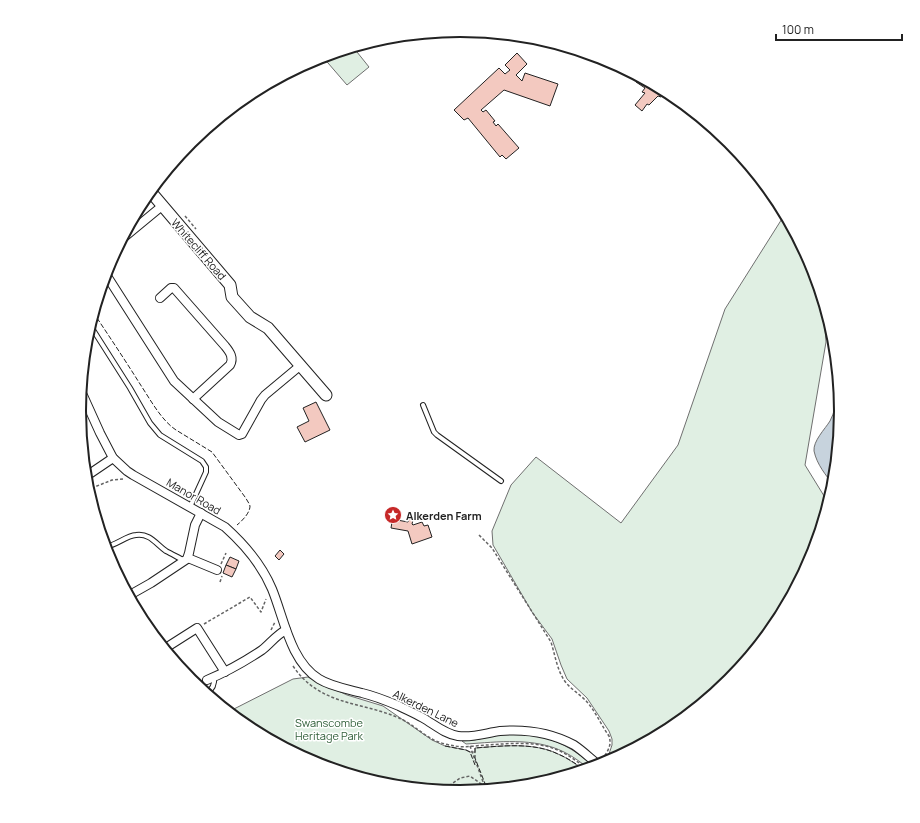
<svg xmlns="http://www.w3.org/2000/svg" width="920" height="823" font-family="Manrope,sans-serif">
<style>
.green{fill:#e0efe3;stroke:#6f6f6f}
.water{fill:#c7d3dd;stroke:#6f6f6f}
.building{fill:#f3c9c0;stroke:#222}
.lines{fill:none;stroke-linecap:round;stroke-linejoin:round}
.lane-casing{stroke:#222;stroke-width:6}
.street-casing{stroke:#222;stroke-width:10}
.secondary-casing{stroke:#222;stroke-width:13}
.path{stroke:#646464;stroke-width:1.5;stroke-dasharray:3 2;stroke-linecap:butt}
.lane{stroke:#fff;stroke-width:4}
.street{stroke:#fff;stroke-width:8}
.secondary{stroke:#fff;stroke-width:11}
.fence{stroke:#222;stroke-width:1;stroke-dasharray:5 2;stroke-linecap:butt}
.labels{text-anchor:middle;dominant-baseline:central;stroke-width:3;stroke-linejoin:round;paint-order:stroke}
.street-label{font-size:11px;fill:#222;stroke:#fff}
.poi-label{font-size:11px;font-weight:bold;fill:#222;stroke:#fff;text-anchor:start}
.park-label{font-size:11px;fill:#2f5e38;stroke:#fff}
.rim{fill:none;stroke:#222;stroke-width:2}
</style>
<rect width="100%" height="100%" fill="#fff"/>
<g class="green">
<polygon points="353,47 369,67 347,85 322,56"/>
<polygon points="785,214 813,266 823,301 826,342 805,465 829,504 812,558 777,624 730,681 672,729 606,764 604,763 608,757 612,745 612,739 609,731 587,698 567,679 561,665 552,639 532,612 493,545 492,531 511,485 536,457 621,523 678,445 725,309"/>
<path d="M308,677L347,695L383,706L432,740L445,746L466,750L470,752H475V748C501,746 534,742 558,754C568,758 576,765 585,770L534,786L460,793L385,786L314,764L248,729L228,712L293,679Z"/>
<path d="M504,734C544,733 566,742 595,767L590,769C581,763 573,756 564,752C534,737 498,742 466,744L462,741L474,740Z"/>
</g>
<path class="water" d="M840,394L841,412L834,486C826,475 817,465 814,451C813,441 825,429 830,421C834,413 837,403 840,394Z"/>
<g class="building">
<polygon points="517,53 527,64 516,75 522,81 525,73 558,84 550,106 504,90 481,110 483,112 486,110 495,121 493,122 496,126 498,124 519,148 506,159 502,155 500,157 468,118 464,120 454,110 499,68 505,74 510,70 505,65"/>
<polygon points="639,77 665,91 661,97 658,96 649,105 647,104 642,111 635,105 645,93 642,92 645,88 636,82"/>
<polygon points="688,108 702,119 701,121 686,110"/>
<polygon points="316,402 330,430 305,442 297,427 309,421 303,408"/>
<polygon points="393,516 397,517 397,520 408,522 409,519 413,520 412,524 413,525 422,522 424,526 428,525 432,537 412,544 408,531 391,528"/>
<polygon points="280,550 284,554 279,560 275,556"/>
<polygon points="230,557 239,561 236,569 226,565"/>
<polygon points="226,565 236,569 232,577 223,573"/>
</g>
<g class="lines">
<g class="lane-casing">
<g id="lane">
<polyline points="90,325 130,388 150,423 160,435 202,461 206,467 206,472 190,507"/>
<polyline points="423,405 434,432 437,435 501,481"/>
<path d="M104,547C116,546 125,536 136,535C150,533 156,544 166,551C172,554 179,558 185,561"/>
<path d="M206,694C212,690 215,684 214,677"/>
</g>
</g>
<g class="street-casing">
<g id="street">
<polyline points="122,239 162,206"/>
<polyline points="105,273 174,381 218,422 239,435 242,434 261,400 265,395 301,365"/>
<path d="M160,298L171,288H174L225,346C230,352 234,358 230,365L193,399"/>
<path d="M81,391L100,433L113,458L127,471L133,475L225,527C244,544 262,565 272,589C284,618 290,661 319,679C332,687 348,689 362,693C375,696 387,701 399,706C407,710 416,714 423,718C435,725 445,734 458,736C473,738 486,733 500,731C525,729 552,733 574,745C583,751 591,759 600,766"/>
<polyline points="85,477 113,458"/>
<polyline points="188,558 217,570"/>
<polyline points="128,596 151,583 187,559 189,553 195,525 201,513"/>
<polyline points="164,649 197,628 225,672"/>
<path d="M207,680C226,672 244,662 262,650C270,644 276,635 286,630"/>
</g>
</g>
<g class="secondary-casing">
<polyline id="secondary" points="150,191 230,285 232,297 250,317 268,328 326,395"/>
</g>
<g class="path">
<polyline points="185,216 196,229"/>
<polyline points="81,434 84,418"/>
<polyline points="87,490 112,480 123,479"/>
<path d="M479,535L492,548L551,642C555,655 557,669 564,680C570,689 580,694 587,702C596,712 601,725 609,736C612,745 608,751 603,758"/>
<polyline points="221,564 226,553"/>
<polyline points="220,582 222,576"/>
<polyline points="204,624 250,597 261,612 266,599"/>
<polyline points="271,630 275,622"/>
<path d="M293,666C320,706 360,701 399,718C411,723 421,733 432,739C439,743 448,745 455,746C466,748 478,745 489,745C513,743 538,741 560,751C570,756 579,763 588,769"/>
<polyline points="470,746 486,790"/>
<polyline points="435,791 449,786 460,778 470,776 484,786"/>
</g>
<use href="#lane" class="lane"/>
<use href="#street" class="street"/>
<use href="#secondary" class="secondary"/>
<g class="fence">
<path d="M93,312C109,336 125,360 140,384C150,399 161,420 176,430L212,452L245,497C247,500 249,503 250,506C250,513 242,521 237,525"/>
<polyline points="445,746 466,750 470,752 475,765"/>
<polyline points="335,766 336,771"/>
<path d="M486,786L475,758V748C502,746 533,742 558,754C568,758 576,764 585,770"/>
</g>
</g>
<defs>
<g id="sight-disc" transform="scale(0.9)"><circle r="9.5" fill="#c62828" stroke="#fff"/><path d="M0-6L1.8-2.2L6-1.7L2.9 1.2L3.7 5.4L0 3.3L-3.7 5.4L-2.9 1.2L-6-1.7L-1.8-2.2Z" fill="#fff"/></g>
</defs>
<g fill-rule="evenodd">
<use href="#sight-disc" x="393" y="515"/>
</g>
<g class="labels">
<g class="street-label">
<text transform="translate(199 249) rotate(49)">Whitecliff Road</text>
<text transform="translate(194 496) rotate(30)">Manor Road</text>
<text transform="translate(426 708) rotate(26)">Alkerden Lane</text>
</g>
<g class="poi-label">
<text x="406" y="515">Alkerden Farm</text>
</g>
<g class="park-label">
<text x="329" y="722">Swanscombe<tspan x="329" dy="13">Heritage Park</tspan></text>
</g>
</g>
<path d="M0 0H920V823H0ZM86 411a374 374 0 1 1 748 0a374 374 0 1 1-748 0Z" fill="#fff" fill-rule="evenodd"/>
<path class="rim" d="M86 411a374 374 0 1 1 748 0a374 374 0 1 1-748 0Z"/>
<path d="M776 34v6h126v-6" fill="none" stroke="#222222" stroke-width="2"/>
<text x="782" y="34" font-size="12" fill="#222222" stroke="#ffffff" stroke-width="3" paint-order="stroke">100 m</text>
</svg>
